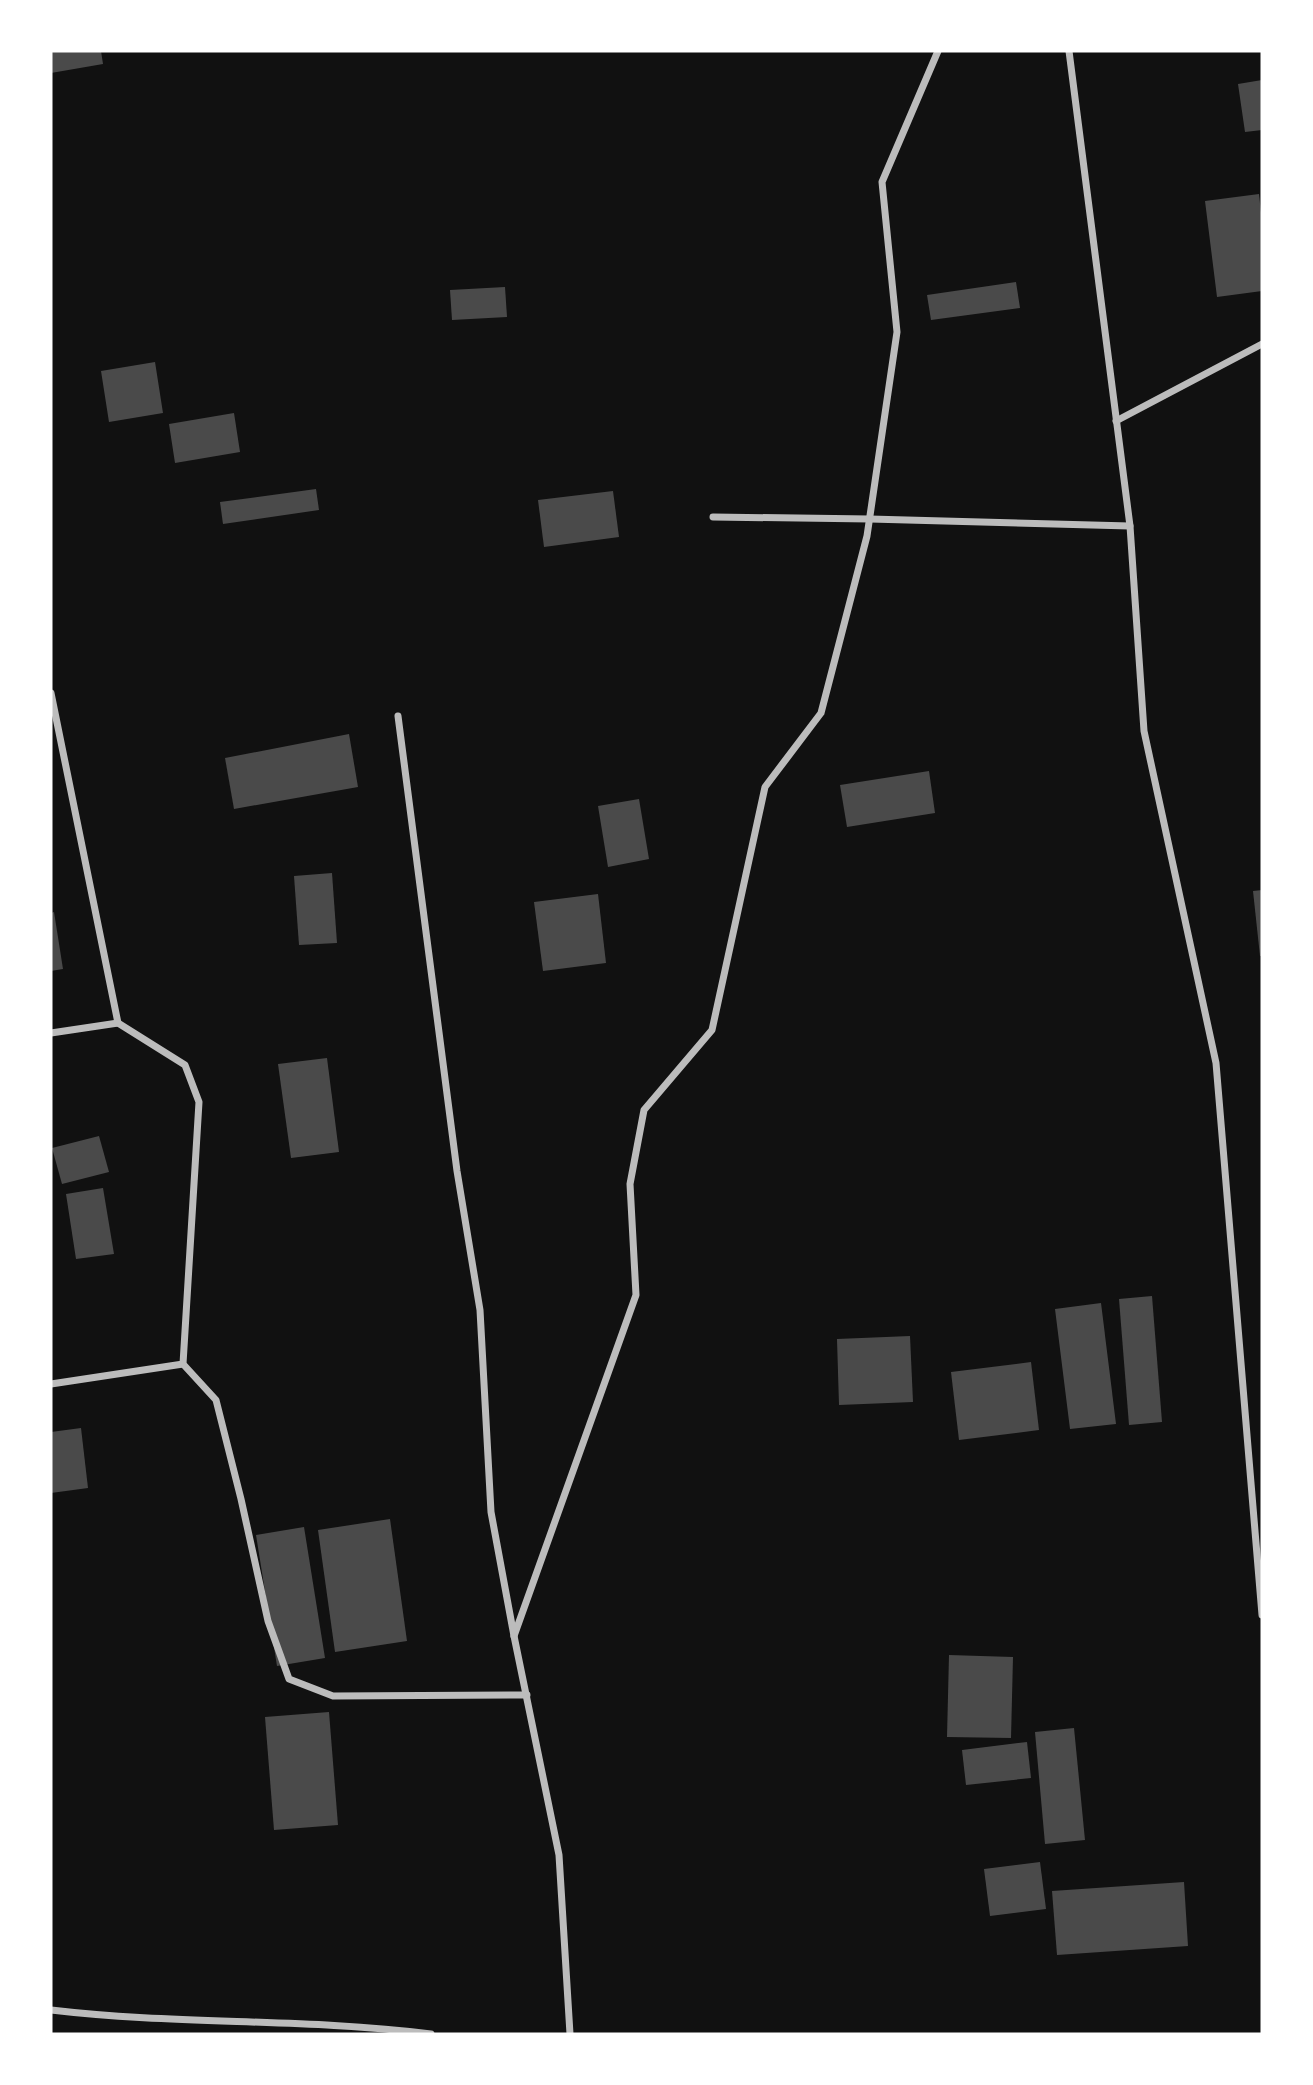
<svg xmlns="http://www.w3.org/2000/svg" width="1313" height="2085" font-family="Merriweather,serif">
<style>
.building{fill:#4a4a4a}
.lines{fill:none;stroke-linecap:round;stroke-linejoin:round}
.minor{stroke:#bcbcbc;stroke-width:7}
</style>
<rect width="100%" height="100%" fill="#111"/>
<g class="building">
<polygon points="51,51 101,51 103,64 51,73"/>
<polygon points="1262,80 1262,130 1245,132 1238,84"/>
<polygon points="1259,194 1262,222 1262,291 1217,297 1205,201"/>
<polygon points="1016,282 1020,308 931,320 927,295"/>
<polygon points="505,287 507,317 452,320 450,290"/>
<polygon points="155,362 163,413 109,422 101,371"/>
<polygon points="234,413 240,452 175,463 169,424"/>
<polygon points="316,489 319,510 223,524 220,502"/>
<polygon points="613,491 619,537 544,547 538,500"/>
<polygon points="349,734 358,787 234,809 225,758"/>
<polygon points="929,771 935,813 847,827 840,785"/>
<polygon points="639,799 649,859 608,867 598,806"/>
<polygon points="332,873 337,943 299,945 294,876"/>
<polygon points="1262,890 1262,956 1260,956 1253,891"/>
<polygon points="598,894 606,963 543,971 534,902"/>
<polygon points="54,912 63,969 51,971 51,913"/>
<polygon points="327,1058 339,1152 291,1158 278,1064"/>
<polygon points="99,1136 109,1172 62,1184 52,1148"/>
<polygon points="103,1188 114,1254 76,1259 66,1194"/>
<polygon points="1152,1296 1162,1422 1129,1425 1119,1299"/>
<polygon points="1101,1303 1116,1424 1070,1429 1055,1309"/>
<polygon points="910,1336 913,1402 839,1405 837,1339"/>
<polygon points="1031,1362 1039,1430 959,1440 951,1372"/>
<polygon points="81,1428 88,1488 51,1493 51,1432"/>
<polygon points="390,1519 407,1641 335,1652 318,1530"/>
<polygon points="304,1527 325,1658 277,1666 256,1535"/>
<polygon points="949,1655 1013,1657 1011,1738 947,1737"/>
<polygon points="329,1712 338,1825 274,1830 265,1717"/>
<polygon points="1074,1728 1085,1840 1045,1844 1035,1732"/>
<polygon points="1027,1742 1031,1778 966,1785 962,1750"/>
<polygon points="1040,1862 1046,1909 990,1916 984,1869"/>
<polygon points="1184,1882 1188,1946 1057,1955 1052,1891"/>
</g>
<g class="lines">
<g class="minor">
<polyline points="1069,51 1130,526 1144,731 1216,1063 1262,1615"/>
<polyline points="1116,421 1262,344"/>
<polyline points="713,517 870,519 1130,526"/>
<polyline points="51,693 118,1023"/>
<polyline points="398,716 457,1171 480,1310 491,1512 514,1636 559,1855 570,2034"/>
<polyline points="51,1033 118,1023 185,1065 199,1102 183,1364 216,1400 241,1499 268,1621 289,1679 333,1696 527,1695"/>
<polyline points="51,1384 183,1364"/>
<polyline points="514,1636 636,1295 630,1184 644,1110 712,1030 765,787 821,713 867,536 897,332 882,182 938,51"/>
<path d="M51,2010C177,2025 305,2018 431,2034"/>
</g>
</g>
<rect width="1313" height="2085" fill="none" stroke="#ffffff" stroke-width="105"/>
</svg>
